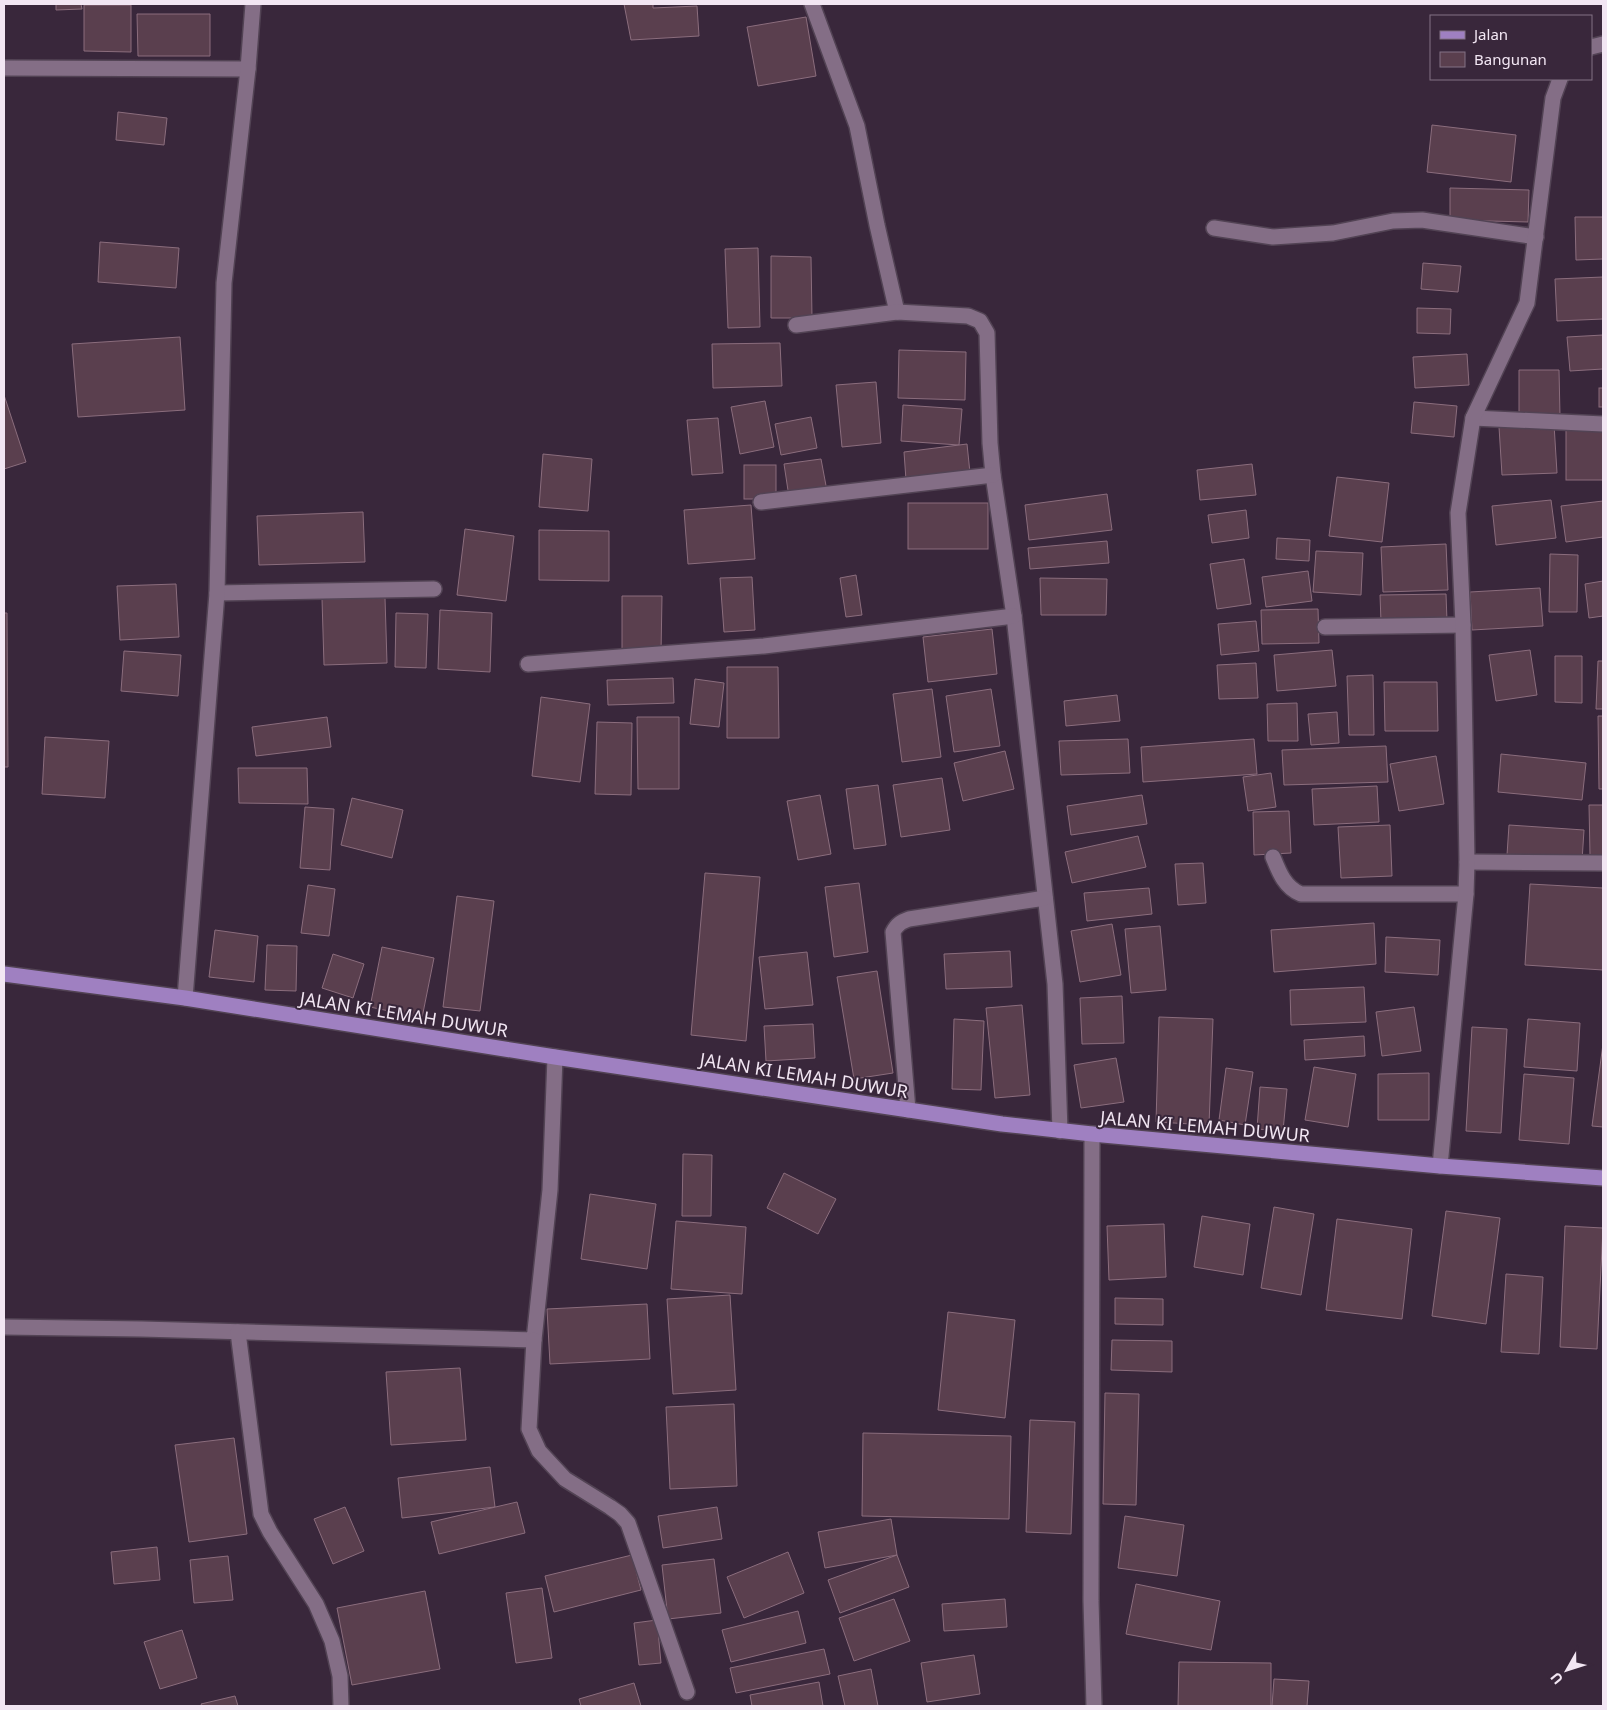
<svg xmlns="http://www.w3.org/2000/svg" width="1607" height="1710" font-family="'Noto Sans',sans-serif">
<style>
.building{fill:#5a3f4e;stroke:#8b6d7d}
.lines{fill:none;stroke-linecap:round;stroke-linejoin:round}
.minor-casing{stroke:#524354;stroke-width:18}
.major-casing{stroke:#524354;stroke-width:18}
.minor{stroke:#846e86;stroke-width:15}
.major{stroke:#9f80c1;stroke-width:15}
.labels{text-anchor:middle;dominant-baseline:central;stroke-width:4;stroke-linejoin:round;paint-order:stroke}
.street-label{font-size:18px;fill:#f2e6f3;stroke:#39273b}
</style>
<rect width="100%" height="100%" fill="#39273b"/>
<g class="building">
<polygon points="56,4 81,4 82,9 56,10"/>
<polygon points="624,4 653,4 653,8 697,6 699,36 631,40"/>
<polygon points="84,5 131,5 131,52 84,51"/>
<polygon points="137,14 210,14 210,56 138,56"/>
<polygon points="806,17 816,76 758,86 747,27"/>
<polygon points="118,112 167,118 164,145 116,140"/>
<polygon points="1432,125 1516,135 1511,182 1427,172"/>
<polygon points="1450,188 1529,190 1528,222 1450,220"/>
<polygon points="1575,217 1603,217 1603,259 1576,260"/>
<polygon points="100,242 179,248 176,288 98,282"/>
<polygon points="758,248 760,327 728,328 725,249"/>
<polygon points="771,256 811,257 812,318 771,318"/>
<polygon points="1423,263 1461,266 1458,292 1421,289"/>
<polygon points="1603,277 1603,319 1557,321 1555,279"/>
<polygon points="1417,308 1451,309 1450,334 1417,333"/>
<polygon points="1603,335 1603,369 1570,371 1567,337"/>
<polygon points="180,337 185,410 78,417 72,344"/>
<polygon points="780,343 782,386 713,388 712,344"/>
<polygon points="899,350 966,352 965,400 898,398"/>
<polygon points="1467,354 1469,385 1415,388 1413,357"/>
<polygon points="1519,370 1559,370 1560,416 1519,416"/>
<polygon points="876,382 881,443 842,447 836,385"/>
<rect x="1599" y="388" width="4" height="19"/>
<polygon points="4,395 26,462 4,469"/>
<polygon points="765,401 774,447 740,454 731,407"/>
<polygon points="1414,402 1457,406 1454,437 1411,433"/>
<polygon points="903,405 962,409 959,445 901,441"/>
<polygon points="811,417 817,448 781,455 775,424"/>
<polygon points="718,418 723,473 692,475 687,420"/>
<polygon points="1554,424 1557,473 1502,475 1499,427"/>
<rect x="1566" y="430" width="37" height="50"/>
<polygon points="967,444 970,473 906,480 904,452"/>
<polygon points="543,454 592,459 588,511 539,507"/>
<polygon points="821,459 827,491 789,497 784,464"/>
<polygon points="1252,464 1256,495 1200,500 1197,470"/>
<rect x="744" y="465" width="32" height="34"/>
<polygon points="1337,477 1389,483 1382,542 1329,536"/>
<polygon points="1107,494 1112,530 1029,540 1025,505"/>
<polygon points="1551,500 1556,538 1496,545 1492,506"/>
<polygon points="1603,501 1603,537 1566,542 1561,506"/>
<rect x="908" y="503" width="80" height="46"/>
<polygon points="751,505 755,559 688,564 684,510"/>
<polygon points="1246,510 1249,538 1212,543 1208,515"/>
<polygon points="363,512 365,562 259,565 257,516"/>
<polygon points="465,529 514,536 506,601 457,595"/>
<polygon points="539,530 609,531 609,581 539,580"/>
<polygon points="1277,538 1310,540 1309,561 1276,559"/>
<polygon points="1107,541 1109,563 1030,569 1028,548"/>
<polygon points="1446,544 1448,590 1383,592 1381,547"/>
<polygon points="1316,551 1363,553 1361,595 1313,592"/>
<polygon points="1550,554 1578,555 1577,612 1549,612"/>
<polygon points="1244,559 1251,604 1217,609 1210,564"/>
<polygon points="1308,571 1312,601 1266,607 1262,577"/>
<polygon points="856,575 862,615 846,617 840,578"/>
<polygon points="752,577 755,630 724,632 720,578"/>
<polygon points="1040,578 1107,579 1106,615 1041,615"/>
<polygon points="1603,581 1603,616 1589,618 1585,584"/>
<polygon points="176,584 179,637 120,640 117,586"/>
<polygon points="1540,588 1543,626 1472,630 1470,592"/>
<polygon points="1446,594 1447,621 1381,622 1380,595"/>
<polygon points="622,596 662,596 661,653 622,654"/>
<polygon points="385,598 387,663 324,665 322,599"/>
<polygon points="1318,609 1319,643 1262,644 1261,610"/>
<polygon points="440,610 492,613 490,672 438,669"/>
<polygon points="4,613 7,613 8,767 4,767"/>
<polygon points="396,613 428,614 426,668 395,667"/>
<polygon points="1256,621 1259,651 1221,655 1218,624"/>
<polygon points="992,629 997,674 928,682 923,637"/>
<polygon points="1332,650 1336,686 1277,691 1274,655"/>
<polygon points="1530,650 1537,695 1496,701 1489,655"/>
<polygon points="124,651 181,655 178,696 121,691"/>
<polygon points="1555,656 1582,656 1582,703 1555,702"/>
<polygon points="1598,661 1603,661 1603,709 1596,709"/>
<polygon points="1256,663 1258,698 1219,699 1217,665"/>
<polygon points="727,667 778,667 779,738 727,738"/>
<polygon points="1373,675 1374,735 1349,735 1347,676"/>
<polygon points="673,678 674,703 608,705 607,680"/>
<polygon points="695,679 724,683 719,727 690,724"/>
<polygon points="1384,682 1437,682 1438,731 1385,731"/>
<polygon points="932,689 941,757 902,762 893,694"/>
<polygon points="991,689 1000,746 954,752 946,696"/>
<polygon points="1117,695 1120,721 1066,726 1064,701"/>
<polygon points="541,697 590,704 580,782 532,776"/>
<polygon points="1297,703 1298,741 1268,741 1267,704"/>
<polygon points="1337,712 1339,743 1311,745 1308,714"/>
<polygon points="1598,716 1603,716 1603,789 1599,789"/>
<polygon points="327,717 331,747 256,756 252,727"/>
<polygon points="637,717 679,717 679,789 638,789"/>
<polygon points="597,722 632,723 631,795 595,794"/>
<polygon points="45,737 109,741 105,798 42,794"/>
<polygon points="1128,739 1130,773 1061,775 1059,741"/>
<polygon points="1254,739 1257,774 1143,782 1141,747"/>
<polygon points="1386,746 1388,782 1284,785 1282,750"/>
<polygon points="1005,751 1014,789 963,801 954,763"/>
<polygon points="1501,754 1586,763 1582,800 1498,792"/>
<polygon points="1436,756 1444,804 1399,811 1390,764"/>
<polygon points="238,768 307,768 308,804 239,803"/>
<polygon points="1271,773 1276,807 1248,811 1243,777"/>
<polygon points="942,778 950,830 901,837 893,785"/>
<polygon points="878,785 886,845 854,849 846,789"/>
<polygon points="1377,786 1379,822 1314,825 1312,789"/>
<polygon points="820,795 831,854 798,860 787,801"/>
<polygon points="1142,795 1147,824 1071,835 1067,806"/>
<polygon points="352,798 403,810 392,858 341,845"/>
<polygon points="1589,805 1603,805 1603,855 1590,855"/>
<polygon points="305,807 334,809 330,870 300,868"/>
<polygon points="1289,811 1291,853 1254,855 1253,812"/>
<polygon points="1390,825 1392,876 1341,878 1338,827"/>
<polygon points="1509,825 1584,830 1582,861 1507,855"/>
<polygon points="1138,836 1146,867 1072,883 1065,852"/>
<polygon points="1203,863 1206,903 1178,905 1175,864"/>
<polygon points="705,873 760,877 746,1041 691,1035"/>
<polygon points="859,883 868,952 834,957 825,887"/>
<polygon points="1530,884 1603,888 1603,970 1525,965"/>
<polygon points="308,885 335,889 329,936 301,933"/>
<polygon points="1149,888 1152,914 1087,921 1084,893"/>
<polygon points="457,896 494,901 480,1011 443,1007"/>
<polygon points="1374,923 1376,964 1274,972 1271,930"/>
<polygon points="1112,924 1121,975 1080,982 1071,931"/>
<polygon points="1160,926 1166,990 1131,993 1125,929"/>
<polygon points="215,930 258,936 254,982 209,977"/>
<polygon points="1386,937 1440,940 1438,975 1385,972"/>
<polygon points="267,945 297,946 296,991 265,990"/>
<polygon points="382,947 434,958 422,1018 370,1007"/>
<polygon points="1010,951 1012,987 946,989 944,954"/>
<polygon points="807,952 813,1005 765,1009 759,957"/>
<polygon points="333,954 364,964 353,998 322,988"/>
<polygon points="877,971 893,1073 854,1079 837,977"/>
<polygon points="1364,987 1366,1022 1291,1025 1290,990"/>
<polygon points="1122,996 1124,1043 1082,1044 1080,998"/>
<polygon points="1022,1005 1030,1095 995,1098 986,1008"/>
<polygon points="1414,1007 1421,1051 1382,1056 1376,1012"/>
<polygon points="1159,1017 1213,1019 1209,1125 1156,1122"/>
<polygon points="954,1019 984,1021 981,1090 952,1089"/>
<polygon points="1528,1019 1580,1023 1577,1071 1524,1067"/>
<polygon points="813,1024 815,1058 766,1061 764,1026"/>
<polygon points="1472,1027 1507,1029 1501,1133 1466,1131"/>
<polygon points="1364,1036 1365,1056 1305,1060 1304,1040"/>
<polygon points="1603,1044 1603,1127 1592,1126"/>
<polygon points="1116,1058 1124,1102 1081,1108 1074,1065"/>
<polygon points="1314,1067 1356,1074 1348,1127 1305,1120"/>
<polygon points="1226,1068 1253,1072 1245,1125 1219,1120"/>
<polygon points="1429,1073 1429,1120 1378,1120 1378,1074"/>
<polygon points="1524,1074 1574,1078 1569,1144 1519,1140"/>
<polygon points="1260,1087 1287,1089 1283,1131 1257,1129"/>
<polygon points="683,1154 712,1155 711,1216 682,1216"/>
<polygon points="784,1173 836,1199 818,1234 767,1208"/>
<polygon points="590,1194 656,1204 647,1269 581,1259"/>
<polygon points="1274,1207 1314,1214 1301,1295 1261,1288"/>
<polygon points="1446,1211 1500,1218 1486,1324 1432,1316"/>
<polygon points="1202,1216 1250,1224 1243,1275 1194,1267"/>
<polygon points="1337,1219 1412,1229 1402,1319 1326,1310"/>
<polygon points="676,1221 746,1227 742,1294 671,1289"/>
<polygon points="1164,1224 1166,1277 1109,1280 1107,1226"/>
<polygon points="1565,1226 1603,1228 1597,1349 1560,1347"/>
<polygon points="1506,1274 1543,1277 1539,1354 1501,1352"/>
<polygon points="730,1295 736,1390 673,1394 667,1299"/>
<polygon points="1115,1298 1163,1299 1163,1325 1115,1324"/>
<polygon points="647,1304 650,1359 550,1364 547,1309"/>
<polygon points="948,1312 1015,1320 1005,1418 938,1410"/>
<polygon points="1112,1340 1172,1341 1172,1372 1111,1370"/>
<polygon points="460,1368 466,1440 391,1445 386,1372"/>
<polygon points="1105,1393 1139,1394 1136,1505 1103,1504"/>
<polygon points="734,1404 737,1486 670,1489 666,1407"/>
<polygon points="1030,1420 1075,1422 1071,1534 1026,1532"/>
<polygon points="863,1433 1011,1436 1009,1519 862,1516"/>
<polygon points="234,1438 247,1534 189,1542 175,1445"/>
<polygon points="490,1467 495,1507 402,1518 398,1478"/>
<polygon points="517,1502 525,1533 439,1554 431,1522"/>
<polygon points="345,1507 364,1551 333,1564 314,1519"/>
<polygon points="717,1507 722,1539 663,1548 658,1516"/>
<polygon points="1125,1516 1184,1525 1177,1576 1118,1568"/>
<polygon points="891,1519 897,1555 825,1568 818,1532"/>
<polygon points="157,1547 160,1580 114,1584 111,1552"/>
<polygon points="788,1552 804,1593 744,1618 727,1577"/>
<polygon points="632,1555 641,1590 554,1612 545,1576"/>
<polygon points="897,1555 909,1587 840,1613 828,1580"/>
<polygon points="228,1556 233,1600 194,1603 190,1560"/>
<polygon points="714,1559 721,1613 668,1619 662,1565"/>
<polygon points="1136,1584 1220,1601 1211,1650 1126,1634"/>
<polygon points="542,1588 552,1658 516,1663 506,1593"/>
<polygon points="425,1591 440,1669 352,1685 337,1608"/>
<polygon points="894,1599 910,1641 854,1661 839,1618"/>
<polygon points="1005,1599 1007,1627 944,1631 942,1604"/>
<polygon points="798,1611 806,1643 731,1662 722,1630"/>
<polygon points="657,1620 661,1663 639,1665 634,1623"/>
<polygon points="182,1630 197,1678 160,1689 144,1642"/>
<polygon points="824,1649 830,1674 736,1693 730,1668"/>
<polygon points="974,1655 980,1694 927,1702 921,1663"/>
<polygon points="1179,1662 1271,1663 1271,1706 1178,1706"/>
<polygon points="871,1669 878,1706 845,1706 838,1676"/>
<polygon points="1274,1679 1309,1681 1307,1706 1272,1706"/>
<polygon points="819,1682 823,1706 752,1706 750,1695"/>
<polygon points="634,1683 641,1706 581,1706 579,1699"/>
<polygon points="235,1696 238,1706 202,1706 201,1704"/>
</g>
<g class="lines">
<g class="minor-casing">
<g id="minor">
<polyline points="812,4 857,126 877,225 897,312"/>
<polyline points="1591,47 1603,44"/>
<polyline points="4,68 248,69"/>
<polyline points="1214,228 1273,237 1333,233 1393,221 1422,220 1536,237"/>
<polyline points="796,325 897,312 968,316 980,321 987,333 990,443 993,475 1014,616 1055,984 1060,1131"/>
<polyline points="1473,418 1603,424"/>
<polyline points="761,502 993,475"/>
<polyline points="217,593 434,589"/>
<polyline points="1325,627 1463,625"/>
<polyline points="528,664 764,646 1014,616"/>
<path d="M1273,857C1279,872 1285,888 1301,894H1466"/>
<polyline points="1467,862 1603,863"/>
<polyline points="185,998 217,593 224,283 248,69 253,4"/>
<path d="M908,1110L893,932C897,924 901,922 909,919L1045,898"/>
<polyline points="1092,1134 1091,1601 1094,1706"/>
<polyline points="1440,1166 1466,894 1467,862 1463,625 1458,513 1473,418 1527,303 1553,98 1560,79"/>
<polyline points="4,1327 142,1329 534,1340 550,1190 555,1057"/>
<polyline points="238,1332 261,1514 270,1532 316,1604 332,1641 340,1676 341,1706"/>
<polyline points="534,1340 529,1429 539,1451 565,1479 610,1507 620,1514 628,1523 687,1692"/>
</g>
</g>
<g class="major-casing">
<polyline id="major" points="4,974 185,998 555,1057 1002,1124 1092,1134 1440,1166 1603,1178"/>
</g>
<use href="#minor" class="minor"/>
<use href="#major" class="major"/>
</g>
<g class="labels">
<g class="street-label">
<text transform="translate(404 1014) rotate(9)">JALAN KI LEMAH DUWUR</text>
<text transform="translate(804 1075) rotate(9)">JALAN KI LEMAH DUWUR</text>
<text transform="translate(1205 1126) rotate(5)">JALAN KI LEMAH DUWUR</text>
</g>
</g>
<rect width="1607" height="1710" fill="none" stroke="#f2e6f3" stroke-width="10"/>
<rect x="1430" y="15" width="162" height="65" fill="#39273b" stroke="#837385"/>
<rect x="1440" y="31" width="25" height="8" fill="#9f80c1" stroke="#837385"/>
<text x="1474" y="40" font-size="15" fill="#f2e6f3">Jalan</text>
<rect x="1440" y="52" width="25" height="15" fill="#5a3f4e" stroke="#837385"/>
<text x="1474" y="65" font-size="15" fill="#f2e6f3">Bangunan</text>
<g transform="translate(1567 1670) rotate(231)" stroke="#39273b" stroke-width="4" paint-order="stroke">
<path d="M0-4L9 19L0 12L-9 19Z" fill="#f2e6f3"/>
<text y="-8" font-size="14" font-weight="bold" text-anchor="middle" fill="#f2e6f3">U</text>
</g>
</svg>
